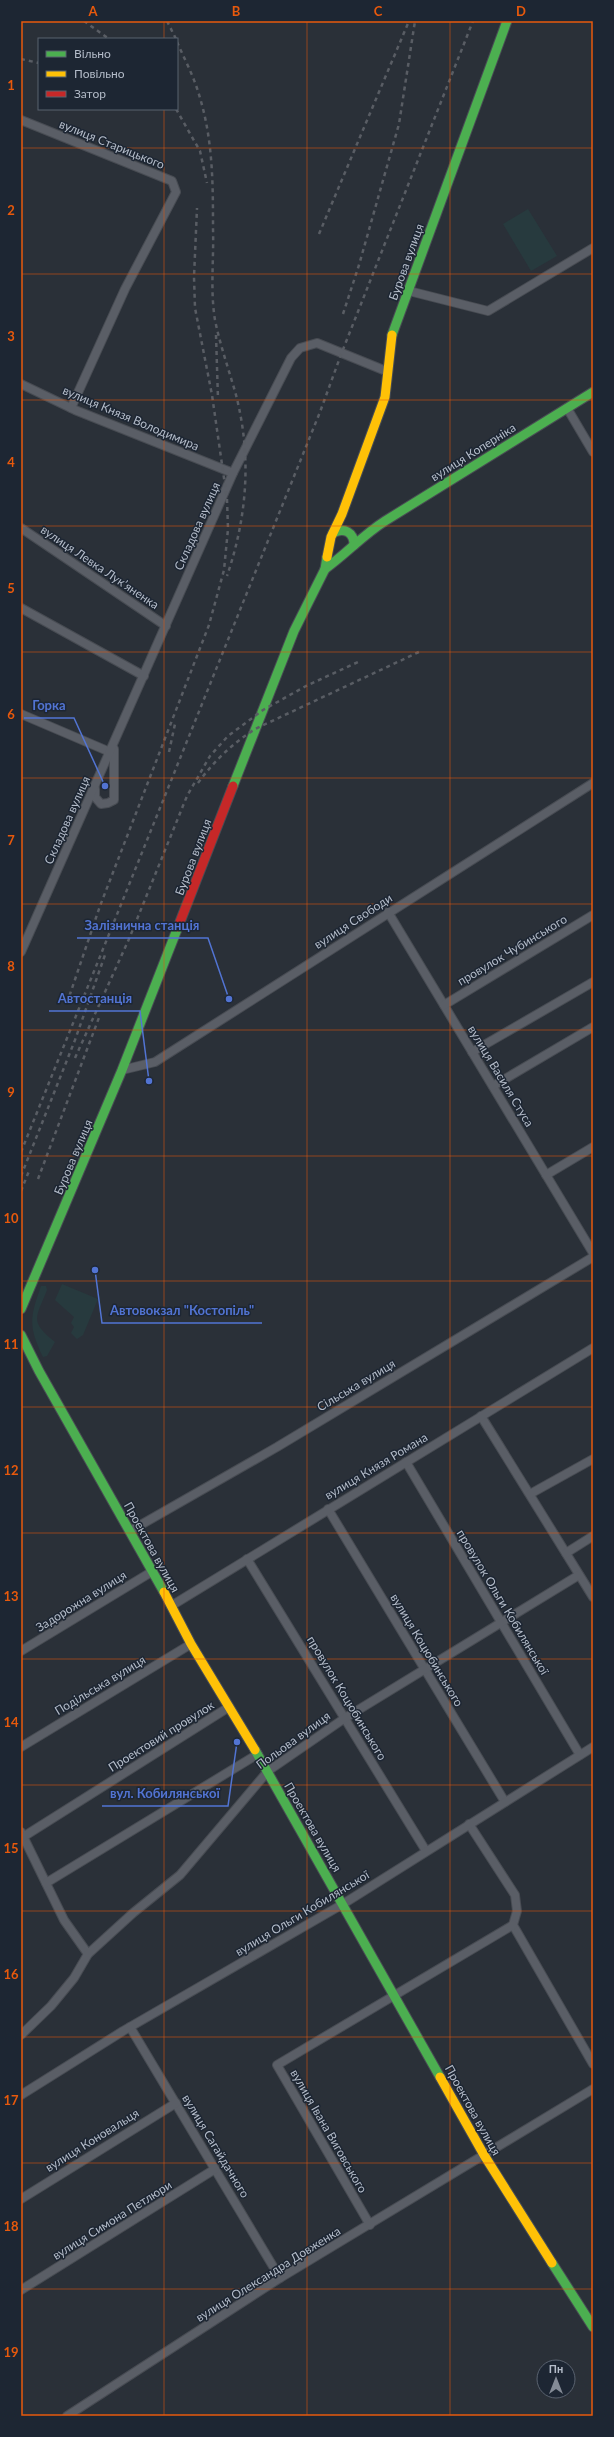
<svg xmlns="http://www.w3.org/2000/svg" width="614" height="2437" font-family="Lato,sans-serif">
<style>
.green{fill:#273a3e}
.lines{fill:none;stroke-linecap:round;stroke-linejoin:round}
.street-casing{stroke:#484c53;stroke-width:10}
.fast-casing{stroke:#484c53;stroke-width:11}
.slow-casing{stroke:#484c53;stroke-width:11}
.jam-casing{stroke:#484c53;stroke-width:11}
.street{stroke:#5a5e66;stroke-width:8}
.fast{stroke:#4caf50;stroke-width:9}
.slow{stroke:#ffc107;stroke-width:9}
.jam{stroke:#c62828;stroke-width:9}
.rail{stroke:#595d64;stroke-width:2.5;stroke-dasharray:4 4;stroke-linecap:butt}
.grid{fill:none;stroke:#e8590c;stroke-width:1;stroke-opacity:0.55}
.labels{text-anchor:middle;dominant-baseline:central;stroke-width:3;stroke-linejoin:round;paint-order:stroke}
.street-label{font-size:12px;fill:#b4bcc9;stroke:#1d2633}
.leader{fill:none;stroke:#5274d3;stroke-width:1.5}
.callout-dot{fill:#5274d3;stroke:#1d2633;stroke-width:1.5}
.callout-label{font-size:13px;text-anchor:middle;font-weight:bold;fill:#5274d3;stroke:#1d2633;stroke-width:3;stroke-linejoin:round;paint-order:stroke}
.neatline{fill:none;stroke:#e8590c;stroke-width:1.5}
.grid-label{font-size:13px;text-anchor:middle;font-weight:bold;fill:#e8590c}
</style>
<rect width="100%" height="100%" fill="#2a3038"/>
<g class="green">
<polygon points="528,209 557,256 531,271 503,224"/>
<polygon points="62,1284 98,1299 83,1335 77,1339 71,1333 74,1327 71,1323 74,1317 55,1300"/>
<path d="M41,1286H46L47,1290C36,1318 29,1321 55,1342L47,1356L43,1357C28,1326 30,1317 41,1286Z"/>
</g>
<g class="lines">
<g class="street-casing">
<g id="street">
<polyline points="21,120 172,181 176,192 125,289 71,408"/>
<polyline points="409,291 488,311 593,248"/>
<polyline points="21,384 75,410 233,473"/>
<polyline points="567,408 593,452"/>
<polyline points="21,528 166,626"/>
<polyline points="21,608 144,676"/>
<polyline points="21,714 110,752"/>
<polyline points="95,789 95,797 101,804 108,803 114,800 114,749"/>
<polyline points="388,912 593,1253"/>
<polyline points="21,952 233,473 291,358 300,348 317,343 386,371"/>
<polyline points="444,1005 593,915"/>
<polyline points="472,1052 593,982"/>
<polyline points="122,1070 155,1062 593,783"/>
<polyline points="493,1086 593,1027"/>
<polyline points="546,1175 593,1147"/>
<polyline points="481,1416 593,1597"/>
<polyline points="406,1462 580,1755"/>
<polyline points="530,1494 593,1459"/>
<polyline points="328,1509 505,1802"/>
<polyline points="130,1531 277,1447 593,1257"/>
<polyline points="566,1553 593,1536"/>
<polyline points="247,1559 426,1851"/>
<polyline points="171,1606 593,1348"/>
<polyline points="21,1651 153,1571"/>
<polyline points="21,1747 191,1644"/>
<polyline points="469,1824 515,1895 517,1911 513,1925 593,2064"/>
<polyline points="21,1832 64,1920 88,1954"/>
<polyline points="23,1837 229,1707"/>
<polyline points="46,1883 258,1754"/>
<polyline points="130,2027 280,2278"/>
<polyline points="21,2035 51,2006 74,1978 88,1954 133,1913 180,1875 268,1771 345,1718 579,1575"/>
<polyline points="21,2095 123,2031 343,1904 593,1747"/>
<polyline points="21,2199 176,2103"/>
<polyline points="370,2225 277,2065 513,1925"/>
<polyline points="21,2290 215,2169"/>
<polyline points="67,2416 280,2278 593,2089"/>
</g>
</g>
<g class="fast-casing">
<g id="fast">
<polyline points="392,335 507,21"/>
<path d="M333,533C344,527 354,532 354,545"/>
<path d="M325,569C346,554 363,535 385,521L593,392"/>
<polyline points="233,786 294,631 325,569 327,557"/>
<polyline points="21,1309 122,1070 178,927"/>
<polyline points="21,1335 39,1371 164,1592"/>
<polyline points="255,1750 440,2077"/>
<polyline points="552,2263 593,2327"/>
</g>
</g>
<g class="slow-casing">
<g id="slow">
<polyline points="327,557 331,537 342,514 385,397 392,335"/>
<polyline points="164,1592 191,1644 255,1750"/>
<polyline points="440,2077 484,2155 552,2263"/>
</g>
</g>
<g class="jam-casing">
<polyline id="jam" points="178,927 233,786"/>
</g>
<use href="#street" class="street"/>
<use href="#fast" class="fast"/>
<use href="#slow" class="slow"/>
<use href="#jam" class="jam"/>
<g class="rail">
<polyline points="84,21 109,39"/>
<polyline points="167,21 176,39"/>
<path d="M177,42C185,60 195,79 200,98C213,141 213,185 213,229C214,259 210,290 215,320C220,345 229,370 236,395C252,457 247,517 227,576"/>
<polyline points="21,59 39,63"/>
<polyline points="176,109 200,151 207,183"/>
<polyline points="319,234 409,21"/>
<polyline points="343,314 359,265 399,124 415,21"/>
<polyline points="216,335 218,399"/>
<polyline points="169,752 175,724"/>
<path d="M198,783C214,761 232,744 255,729L421,651"/>
<polyline points="67,1003 100,906 209,625 224,570 228,529 227,499 212,395 195,308 194,277 197,208"/>
<polyline points="75,1058 129,939 187,796 210,756 228,736 263,710 306,686 358,662"/>
<polyline points="21,1152 320,412 342,352 473,21"/>
<polyline points="21,1176 75,1040 105,955"/>
<polyline points="38,1179 100,1015"/>
<polyline points="21,1191 29,1171"/>
</g>
</g>
<path class="grid" d="M164,21V39M307,21V2416M450,21V2416M164,109V2416M21,148H593M21,274H593M21,400H593M21,526H593M21,652H593M21,778H593M21,904H593M21,1030H593M21,1156H593M21,1281H593M21,1407H593M21,1533H593M21,1659H593M21,1785H593M21,1911H593M21,2037H593M21,2163H593M21,2289H593"/>
<g class="labels">
<g class="street-label">
<text transform="translate(112 144) rotate(22)">вулиця Старицького</text>
<text transform="translate(406 262) rotate(-70)">Бурова вулиця</text>
<text transform="translate(131 418) rotate(23)">вулиця Князя Володимира</text>
<text transform="translate(473 452) rotate(-32)">вулиця Коперніка</text>
<text transform="translate(197 526) rotate(-66)">Складова вулиця</text>
<text transform="translate(100 567) rotate(34)">вулиця Левка Лукʼяненка</text>
<text transform="translate(67 820) rotate(-66)">Складова вулиця</text>
<text transform="translate(193 857) rotate(-69)">Бурова вулиця</text>
<text transform="translate(353 921) rotate(-33)">вулиця Свободи</text>
<text transform="translate(512 950) rotate(-31)">провулок Чубинського</text>
<text transform="translate(501 1076) rotate(59)">вулиця Василя Стуса</text>
<text transform="translate(73 1157) rotate(-67)">Бурова вулиця</text>
<text transform="translate(356 1385) rotate(-31)">Сільська вулиця</text>
<text transform="translate(376 1466) rotate(-31)">вулиця Князя Романа</text>
<text transform="translate(152 1547) rotate(61)">Проектова вулиця</text>
<text transform="translate(81 1601) rotate(-32)">Задорожна вулиця</text>
<text transform="translate(503 1602) rotate(59)">провулок Ольги Кобилянської</text>
<text transform="translate(427 1650) rotate(59)">вулиця Коцюбинського</text>
<text transform="translate(100 1685) rotate(-31)">Подільська вулиця</text>
<text transform="translate(347 1698) rotate(59)">провулок Коцюбинського</text>
<text transform="translate(161 1736) rotate(-32)">Проектовий провулок</text>
<text transform="translate(293 1740) rotate(-36)">Польова вулиця</text>
<text transform="translate(313 1827) rotate(60)">Проектова вулиця</text>
<text transform="translate(302 1913) rotate(-31)">вулиця Ольги Кобилянської</text>
<text transform="translate(473 2110) rotate(61)">Проектова вулиця</text>
<text transform="translate(329 2131) rotate(60)">вулиця Івана Виговського</text>
<text transform="translate(92 2140) rotate(-32)">вулиця Коновальця</text>
<text transform="translate(216 2146) rotate(59)">вулиця Сагайдачного</text>
<text transform="translate(112 2220) rotate(-32)">вулиця Симона Петлюри</text>
<text transform="translate(268 2274) rotate(-32)">вулиця Олександра Довженка</text>
</g>
</g>
<path class="leader" d="M105 786L74 718H24M229 999L208 938H77M149 1081L140 1011H49M95 1270L102 1323H262M237 1742L228 1806H102"/>
<g class="callout-dot">
<circle cx="105" cy="786" r="4"/>
<circle cx="229" cy="999" r="4"/>
<circle cx="149" cy="1081" r="4"/>
<circle cx="95" cy="1270" r="4"/>
<circle cx="237" cy="1742" r="4"/>
</g>
<g class="callout-label">
<text x="49" y="710">Горка</text>
<text x="142" y="930">Залізнична станція</text>
<text x="95" y="1003">Автостанція</text>
<text x="182" y="1315">Автовокзал "Костопіль"</text>
<text x="165" y="1798">вул. Кобилянської</text>
</g>
<rect width="614" height="2437" fill="none" stroke="#1d2633" stroke-width="44"/>
<rect x="38" y="38" width="140" height="72" fill="#1d2633" stroke="#59626f"/>
<rect x="46" y="51" width="20" height="6" fill="#4caf50" stroke="#59626f"/>
<text x="74" y="58" font-size="12" fill="#b4bcc9">Вільно</text>
<rect x="46" y="71" width="20" height="6" fill="#ffc107" stroke="#59626f"/>
<text x="74" y="78" font-size="12" fill="#b4bcc9">Повільно</text>
<rect x="46" y="91" width="20" height="6" fill="#c62828" stroke="#59626f"/>
<text x="74" y="98" font-size="12" fill="#b4bcc9">Затор</text>
<g transform="translate(556 2379)"><circle r="19" fill="#1d2633" stroke="#59626f"/>
<path d="M0-3L7 15L0 10L-7 15Z" fill="#848b96"/>
<text y="-6" font-size="11" font-weight="bold" text-anchor="middle" fill="#b4bcc9">Пн</text>
</g>
<rect x="22" y="22" width="570" height="2393" class="neatline"/>
<g class="grid-label">
<text x="93" y="16">A</text>
<text x="236" y="16">B</text>
<text x="378" y="16">C</text>
<text x="521" y="16">D</text>
<text x="11" y="90">1</text>
<text x="11" y="215">2</text>
<text x="11" y="341">3</text>
<text x="11" y="467">4</text>
<text x="11" y="593">5</text>
<text x="11" y="719">6</text>
<text x="11" y="845">7</text>
<text x="11" y="971">8</text>
<text x="11" y="1097">9</text>
<text x="11" y="1223">10</text>
<text x="11" y="1349">11</text>
<text x="11" y="1475">12</text>
<text x="11" y="1601">13</text>
<text x="11" y="1727">14</text>
<text x="11" y="1853">15</text>
<text x="11" y="1979">16</text>
<text x="11" y="2105">17</text>
<text x="11" y="2231">18</text>
<text x="11" y="2357">19</text>
</g>
</svg>
